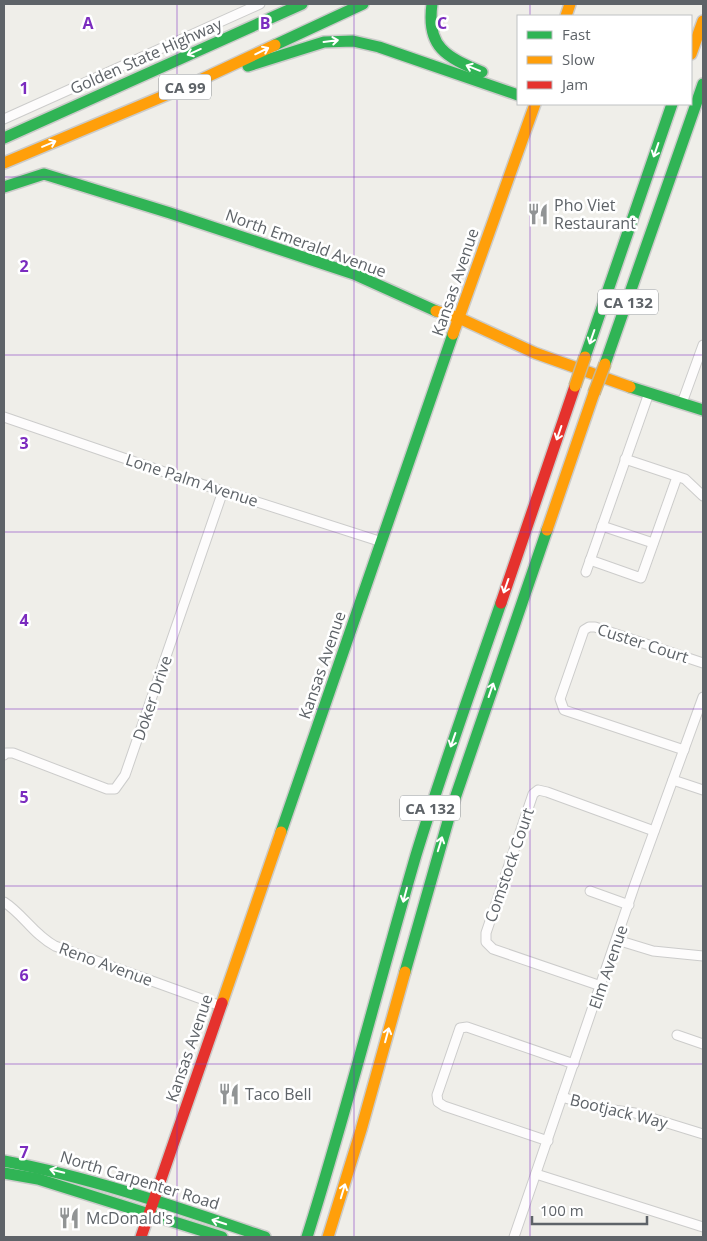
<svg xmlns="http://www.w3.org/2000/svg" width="707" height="1241" font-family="'Open Sans',sans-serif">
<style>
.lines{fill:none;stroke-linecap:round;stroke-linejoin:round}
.street-casing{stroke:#cccccb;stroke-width:11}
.fast-casing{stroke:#cbcbca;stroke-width:14}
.slow-casing{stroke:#cbcbca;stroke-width:14}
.jam-casing{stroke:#cbcbca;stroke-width:14}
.street{stroke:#fdfcfc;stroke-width:9}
.fast{stroke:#30b455;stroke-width:11}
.slow{stroke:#ff9f0a;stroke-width:11}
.jam{stroke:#e5322d;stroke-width:11}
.slow-bridge-casing{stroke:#c7b795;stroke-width:14;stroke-linecap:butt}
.slow-bridge{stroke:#ff9f0a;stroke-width:11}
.oneway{stroke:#fff}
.grid{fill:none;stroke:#7b2cbf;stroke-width:1;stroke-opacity:0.55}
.labels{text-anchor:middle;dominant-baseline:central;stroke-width:5;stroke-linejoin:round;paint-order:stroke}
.shield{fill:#fff;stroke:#8e9295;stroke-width:1}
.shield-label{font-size:15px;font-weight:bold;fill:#5e6368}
.street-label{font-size:16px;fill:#5e6368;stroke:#fff}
.poi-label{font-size:16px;fill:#5e6368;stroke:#fff;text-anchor:start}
.grid-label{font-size:16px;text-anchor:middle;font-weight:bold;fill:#7b2cbf;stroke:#fff;stroke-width:5;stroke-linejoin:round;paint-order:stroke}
</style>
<rect width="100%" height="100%" fill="#efeee9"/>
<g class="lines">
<g class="street-casing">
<g id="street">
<polyline points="4,119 260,4"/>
<polyline points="682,403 703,345"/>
<polyline points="4,417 176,476 382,542"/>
<polyline points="625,459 685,479 703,496"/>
<polyline points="602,526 653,543"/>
<polyline points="590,560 641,578 677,477"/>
<polyline points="586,572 649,393"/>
<polyline points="684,750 564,710 560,699 584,630 589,627 595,627 703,663"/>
<polyline points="4,755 6,753 13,753 107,789 115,789 125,775 223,491"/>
<polyline points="673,780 703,790"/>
<polyline points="590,891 629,905"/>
<path d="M4,902C23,914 34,935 55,946L221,1006"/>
<polyline points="617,940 653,951 703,956"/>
<polyline points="601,986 493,949 486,942 486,933 533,794 538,790 547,792 654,831"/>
<polyline points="677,1035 703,1044"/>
<polyline points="562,1097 599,1108 635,1113 703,1134"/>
<polyline points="548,1141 444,1106 438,1102 437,1095 460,1028 467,1027 574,1064"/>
<polyline points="536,1174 703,1227"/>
<polyline points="514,1237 635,884 703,697"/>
</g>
</g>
<g class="fast-casing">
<g id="fast">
<path d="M432,4C426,47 446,57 482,72"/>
<polyline points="275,45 363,4"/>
<polyline points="248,66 324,42 353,41 379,47 518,95"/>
<polyline points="4,138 302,4"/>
<polyline points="4,187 44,174 170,213 354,274 436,311"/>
<polyline points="585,357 672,104"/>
<polyline points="605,364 703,84"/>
<polyline points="630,387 703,410"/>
<polyline points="281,832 453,334"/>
<polyline points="405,972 452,807 547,530"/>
<path d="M4,1161C93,1178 179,1208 265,1237"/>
<polyline points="4,1173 38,1179 222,1237"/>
<path d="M307,1237C347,1110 379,982 416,855C442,770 472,687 501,603"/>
</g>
</g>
<g class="slow-casing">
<g id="slow">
<polyline points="566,16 570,4"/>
<polyline points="691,54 703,21"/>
<polyline points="4,163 185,87 275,45"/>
<polyline points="436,311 459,318 535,353 630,387"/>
<polyline points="453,334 535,104"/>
<polyline points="547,530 594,393"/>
<polyline points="222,1003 281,832"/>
<polyline points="328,1237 361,1130 405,972"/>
</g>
</g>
<g class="jam-casing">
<g id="jam">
<polyline points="501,603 575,386"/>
<polyline points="141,1237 222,1003"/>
</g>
</g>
<use href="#street" class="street"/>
<use href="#fast" class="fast"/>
<use href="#slow" class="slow"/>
<use href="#jam" class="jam"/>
<g class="slow-bridge-casing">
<g id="slow-bridge">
<polyline points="575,386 585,357"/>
<polyline points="594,393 605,364"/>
</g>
</g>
<use href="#slow-bridge" class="slow-bridge"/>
</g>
<defs><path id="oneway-shaft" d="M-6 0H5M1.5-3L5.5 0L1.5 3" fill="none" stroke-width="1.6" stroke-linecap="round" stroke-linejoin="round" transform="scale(1.25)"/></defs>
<g class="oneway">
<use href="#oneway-shaft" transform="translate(331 41) rotate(-7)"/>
<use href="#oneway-shaft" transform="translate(262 51) rotate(-26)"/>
<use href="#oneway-shaft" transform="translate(194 52) rotate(156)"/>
<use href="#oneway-shaft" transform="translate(473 68) rotate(-158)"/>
<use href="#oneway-shaft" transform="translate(49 144) rotate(-23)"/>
<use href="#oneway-shaft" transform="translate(656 150) rotate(109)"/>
<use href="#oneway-shaft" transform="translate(592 337) rotate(109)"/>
<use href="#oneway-shaft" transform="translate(559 433) rotate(109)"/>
<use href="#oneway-shaft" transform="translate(506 586) rotate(109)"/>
<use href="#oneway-shaft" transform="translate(491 690) rotate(-71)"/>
<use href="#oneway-shaft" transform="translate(453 740) rotate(109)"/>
<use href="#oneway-shaft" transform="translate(440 844) rotate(-73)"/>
<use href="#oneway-shaft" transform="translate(405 895) rotate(105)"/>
<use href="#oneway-shaft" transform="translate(387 1035) rotate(-75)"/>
<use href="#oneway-shaft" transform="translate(57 1171) rotate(-166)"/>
<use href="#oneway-shaft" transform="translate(343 1191) rotate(-73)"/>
<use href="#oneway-shaft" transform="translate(219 1222) rotate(-162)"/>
</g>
<path class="grid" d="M177,4V1237M354,4V1237M530,4V16M530,104V1237M4,177H703M4,355H703M4,532H703M4,709H703M4,886H703M4,1064H703"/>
<defs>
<g id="restaurant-bare" transform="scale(1.725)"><path d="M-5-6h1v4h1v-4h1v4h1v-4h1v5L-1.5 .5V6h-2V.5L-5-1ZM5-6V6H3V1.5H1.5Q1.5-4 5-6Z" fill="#919495" stroke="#fff" stroke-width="2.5" paint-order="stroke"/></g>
</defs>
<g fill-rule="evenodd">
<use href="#restaurant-bare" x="538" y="214"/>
<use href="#restaurant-bare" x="229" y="1094"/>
<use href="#restaurant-bare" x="69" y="1218"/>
</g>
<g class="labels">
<g class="shield">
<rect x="159" y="74.5" width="52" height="25" rx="4"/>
<rect x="598" y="289.5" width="60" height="25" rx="4"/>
<rect x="400" y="795.5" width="60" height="25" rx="4"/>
</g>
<g class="shield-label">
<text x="185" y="87">CA 99</text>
<text x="628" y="302">CA 132</text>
<text x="430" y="808">CA 132</text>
</g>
<g class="street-label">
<text transform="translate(146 56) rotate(-24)">Golden State Highway</text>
<text transform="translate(306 243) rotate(20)">North Emerald Avenue</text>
<text transform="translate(455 282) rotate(-71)">Kansas Avenue</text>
<text transform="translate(192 480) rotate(18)">Lone Palm Avenue</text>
<text transform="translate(643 643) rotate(18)">Custer Court</text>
<text transform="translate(322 665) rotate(-71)">Kansas Avenue</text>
<text transform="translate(152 698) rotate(-71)">Doker Drive</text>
<text transform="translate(509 865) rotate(-71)">Comstock Court</text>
<text transform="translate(106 964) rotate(20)">Reno Avenue</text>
<text transform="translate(608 967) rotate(-71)">Elm Avenue</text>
<text transform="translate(189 1048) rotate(-71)">Kansas Avenue</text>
<text transform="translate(619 1111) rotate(14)">Bootjack Way</text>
<text transform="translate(140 1180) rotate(17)">North Carpenter Road</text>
</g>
<g class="poi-label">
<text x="554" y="205">Pho Viet<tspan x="554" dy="18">Restaurant</tspan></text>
<text x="245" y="1094">Taco Bell</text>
<text x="86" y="1218">McDonald's</text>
</g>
</g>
<g class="grid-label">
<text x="88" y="29">A</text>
<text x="265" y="29">B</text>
<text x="442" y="29">C</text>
<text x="24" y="94">1</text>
<text x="24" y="272">2</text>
<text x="24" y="449">3</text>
<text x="24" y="626">4</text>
<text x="24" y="803">5</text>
<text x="24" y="981">6</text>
<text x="24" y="1158">7</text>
</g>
<rect width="707" height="1241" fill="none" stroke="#5e6368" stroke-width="10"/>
<rect x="517" y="15" width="175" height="90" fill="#ffffff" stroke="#bfc1c3"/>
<rect x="527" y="31" width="25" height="8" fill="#30b455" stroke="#bfc1c3"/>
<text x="562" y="40" font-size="15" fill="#5e6368">Fast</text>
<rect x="527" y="56" width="25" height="8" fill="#ff9f0a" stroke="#bfc1c3"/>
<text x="562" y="65" font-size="15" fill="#5e6368">Slow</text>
<rect x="527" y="81" width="25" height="8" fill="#e5322d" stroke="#bfc1c3"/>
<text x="562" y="90" font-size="15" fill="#5e6368">Jam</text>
<path d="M532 1216v8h115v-8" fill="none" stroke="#5e6368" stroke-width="2.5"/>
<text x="540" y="1216" font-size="15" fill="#5e6368" stroke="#ffffff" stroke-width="4" paint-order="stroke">100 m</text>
</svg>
